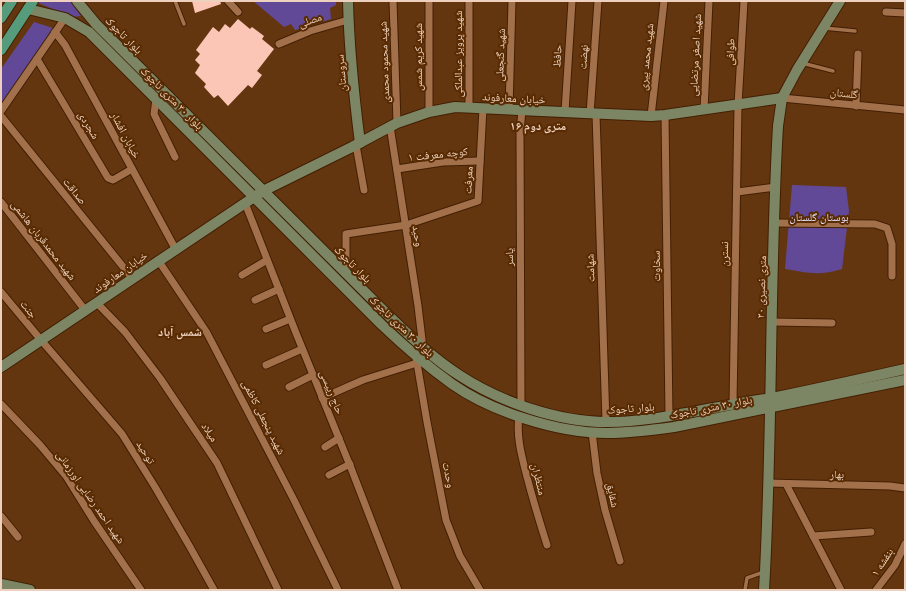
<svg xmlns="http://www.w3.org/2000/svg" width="906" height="591" font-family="Poppins,'Noto Naskh Arabic',sans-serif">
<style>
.green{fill:#614997}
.building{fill:#fcc6b7}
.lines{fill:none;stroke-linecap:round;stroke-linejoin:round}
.lane-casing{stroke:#421f03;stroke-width:5.5}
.street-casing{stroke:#421f03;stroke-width:9}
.secondary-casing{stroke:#421f03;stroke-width:12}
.primary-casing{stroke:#421f03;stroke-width:12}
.lane{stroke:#a3704c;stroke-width:3.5}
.street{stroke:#a3704c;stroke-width:7}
.secondary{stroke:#7d8664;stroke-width:10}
.primary{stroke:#569b7b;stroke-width:10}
.labels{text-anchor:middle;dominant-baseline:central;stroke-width:4;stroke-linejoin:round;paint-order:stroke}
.street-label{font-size:11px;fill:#edd0bd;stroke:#582b02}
.park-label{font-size:11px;fill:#e5dff9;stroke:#582b02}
.neighbourhood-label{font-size:12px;font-weight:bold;fill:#edd0bd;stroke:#582b02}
</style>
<rect width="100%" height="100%" fill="#643610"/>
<g class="green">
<polygon points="37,1 70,1 81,16 72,17 36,2"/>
<polygon points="253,1 336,1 336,5 330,8 331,19 295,30 291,24 284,27"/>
<polygon points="34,22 53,28 1,105 1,69"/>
<path d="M792,185L846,187L849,211L842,269C818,276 809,273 785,269Z"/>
</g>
<g class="building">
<polygon points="192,1 220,1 221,4 195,13"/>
<polygon points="238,19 250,29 252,27 264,36 262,39 274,49 257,71 262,75 252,88 248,85 228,106 218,95 214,98 204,87 206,84 195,73 200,65 195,60 200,54 196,50 213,27 219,32 225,24 230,28"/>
</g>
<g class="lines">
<g class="lane-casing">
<g id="lane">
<polyline points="175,1 184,24"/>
<polyline points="824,28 855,31"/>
<polyline points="802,63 833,71"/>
<polyline points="745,590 747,578 764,572"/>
</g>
</g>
<g class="street-casing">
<g id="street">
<polyline points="228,1 238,12"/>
<polyline points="393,1 397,123"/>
<polyline points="886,12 905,13"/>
<polyline points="55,32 65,45 176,250"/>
<polyline points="279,44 310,31 348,20"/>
<polyline points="37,59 108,178 113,180 132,169"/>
<polyline points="782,98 905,110"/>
<polyline points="156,99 154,114 175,157"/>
<polyline points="856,106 858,54"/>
<polyline points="469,108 469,1"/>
<polyline points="509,109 512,1"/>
<polyline points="704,110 709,1"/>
<polyline points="1,111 65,18"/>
<polyline points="429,112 429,1"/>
<polyline points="565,112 572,1"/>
<polyline points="590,114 598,1"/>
<polyline points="596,114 606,422"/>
<polyline points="665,115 669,416"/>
<polyline points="1,116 133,279"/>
<polyline points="651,116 664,1"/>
<polyline points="390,126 418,306 423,348"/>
<polyline points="356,145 364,190"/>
<polyline points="397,169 443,162 480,161"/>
<polyline points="737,192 776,187"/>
<polyline points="1,202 85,310"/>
<polyline points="245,203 296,333 351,468 398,590"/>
<polyline points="775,223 875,224 887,228 892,244 892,276"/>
<polyline points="158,260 207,333 294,500 338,590"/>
<polyline points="346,274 346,234 406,225 478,201 483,108"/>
<polyline points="242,275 267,260"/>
<polyline points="1,292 41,340 122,434 155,487 190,547 214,590"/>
<polyline points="255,300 279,289"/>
<polyline points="97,303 125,332 160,378 217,463 278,590"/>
<polyline points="772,322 832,323"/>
<polyline points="266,329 290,319"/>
<polyline points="416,357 427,422 446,520 460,556 480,590"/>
<polyline points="266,365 302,349"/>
<polyline points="289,387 313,375"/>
<polyline points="322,398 363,380 417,363"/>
<polyline points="1,404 40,445 66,476 94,521 141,590"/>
<polyline points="733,404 738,105 744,1"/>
<polyline points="521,405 520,132 522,110"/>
<path d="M519,416C516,437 522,457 527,477C533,500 540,523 547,545"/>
<polyline points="592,432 597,473 605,510 620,561"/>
<polyline points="325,447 339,438"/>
<polyline points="329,475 350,464"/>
<polyline points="768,483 890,486 905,488"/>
<polyline points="786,484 841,590"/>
<polyline points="1,516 18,537"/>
<polyline points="813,536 871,532"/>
<polyline points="876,590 895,565 905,544"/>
</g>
</g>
<g class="secondary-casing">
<g id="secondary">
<path d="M77,1L96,24L390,317C412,338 434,359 459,375C500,402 558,422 607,422C649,422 689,412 730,405C744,402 758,400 772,398C816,389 861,379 905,369"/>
<path d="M348,1C349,48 354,96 360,143"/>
<path d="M28,9L65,18L89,32L382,325C404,346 427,366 452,384C492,412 558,433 607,433C630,433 652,430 674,427L905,380"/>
<polyline points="1,367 263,191 352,147 397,123 429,112 455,107 651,116 665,115 782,98"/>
<polyline points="1,584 30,590"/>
<path d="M764,590C773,435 769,280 778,126L782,98L797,70L840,1"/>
</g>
</g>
<g class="primary-casing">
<g id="primary">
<polyline points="1,18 12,1"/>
<polyline points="1,50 33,1"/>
</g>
</g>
<use href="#lane" class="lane"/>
<use href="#street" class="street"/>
<use href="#secondary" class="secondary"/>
<use href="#primary" class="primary"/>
</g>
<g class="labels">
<g class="street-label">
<text transform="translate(310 20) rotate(-19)">مصلی</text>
<text transform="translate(124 35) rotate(45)">بلوار تاجوک</text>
<text transform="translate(730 52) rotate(-87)">طوافی</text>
<text transform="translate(458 54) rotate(-90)">شهید پرویز عبدالملکی</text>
<text transform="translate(500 55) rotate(-88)">شهید گنجعلی</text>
<text transform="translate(695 55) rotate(-87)">شهید اصغر مرتضایی</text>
<text transform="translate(557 56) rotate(-86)">حافظ</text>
<text transform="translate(418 57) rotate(-90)">شهید کریم شمس</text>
<text transform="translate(583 57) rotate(-86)">نهضت</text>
<text transform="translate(646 57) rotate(-84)">شهید محمد پیری</text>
<text transform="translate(384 62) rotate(-92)">شهید محمود محمدی</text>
<text transform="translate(341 73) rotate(-95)">سروستان</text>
<text transform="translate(844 93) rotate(6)">گلستان</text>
<text transform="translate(172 98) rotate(45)">بلوار ۳۰ متری تاجوک</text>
<text transform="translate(514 98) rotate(3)">خیابان معارفوند</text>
<text transform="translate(89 125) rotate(59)">شجردی</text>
<text transform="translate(126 135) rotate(62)">خیابان افشار</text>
<text transform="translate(438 154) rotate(-6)">کوچه معرفت ۱</text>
<text transform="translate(468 180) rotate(-87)">معرفت</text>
<text transform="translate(75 191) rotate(51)">صداقت</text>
<text transform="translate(418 236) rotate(81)">وحید</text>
<text transform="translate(44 240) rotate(52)">شهید محمدقربان هاشمی</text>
<text transform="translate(724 254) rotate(-89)">نسترن</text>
<text transform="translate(509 257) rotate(-90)">یاسر</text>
<text transform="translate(353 264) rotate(45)">بلوار تاجوک</text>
<text transform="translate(656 266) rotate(-91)">سخاوت</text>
<text transform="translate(590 268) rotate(-92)">شهامت</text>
<text transform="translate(120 272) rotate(-35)">خیابان معارفوند</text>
<text transform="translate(761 287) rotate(-88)">۲۰ متری نصیری</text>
<text transform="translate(29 309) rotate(51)">جنت</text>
<text transform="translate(402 326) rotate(43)">بلوار ۳۰ متری تاجوک</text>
<text transform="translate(332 392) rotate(68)">حاج رییسی</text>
<text transform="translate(711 407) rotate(-11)">بلوار ۳۰ متری تاجوک</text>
<text transform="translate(631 408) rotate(-4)">بلوار تاجوک</text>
<text transform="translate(264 417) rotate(63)">شهید پنجعلی کاظمی</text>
<text transform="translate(210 432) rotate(56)">میلاد</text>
<text transform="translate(146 452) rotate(58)">توحید</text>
<text transform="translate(837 474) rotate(1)">بهار</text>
<text transform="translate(449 475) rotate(79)">وحدت</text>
<text transform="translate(539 479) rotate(76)">منتظران</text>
<text transform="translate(613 495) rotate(78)">شقایق</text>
<text transform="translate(91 497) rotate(55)">شهید احمد رضایی اورزمانی</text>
<text transform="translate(882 562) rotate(-57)">بنفشه ۱</text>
</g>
<g class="park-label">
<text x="819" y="217">بوستان گلستان</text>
</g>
<g class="neighbourhood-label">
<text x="538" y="125">۱۶ متری دوم</text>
<text x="180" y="331">شمس آباد</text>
</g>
</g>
<rect width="906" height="591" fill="none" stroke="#edd0bd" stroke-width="4"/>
</svg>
